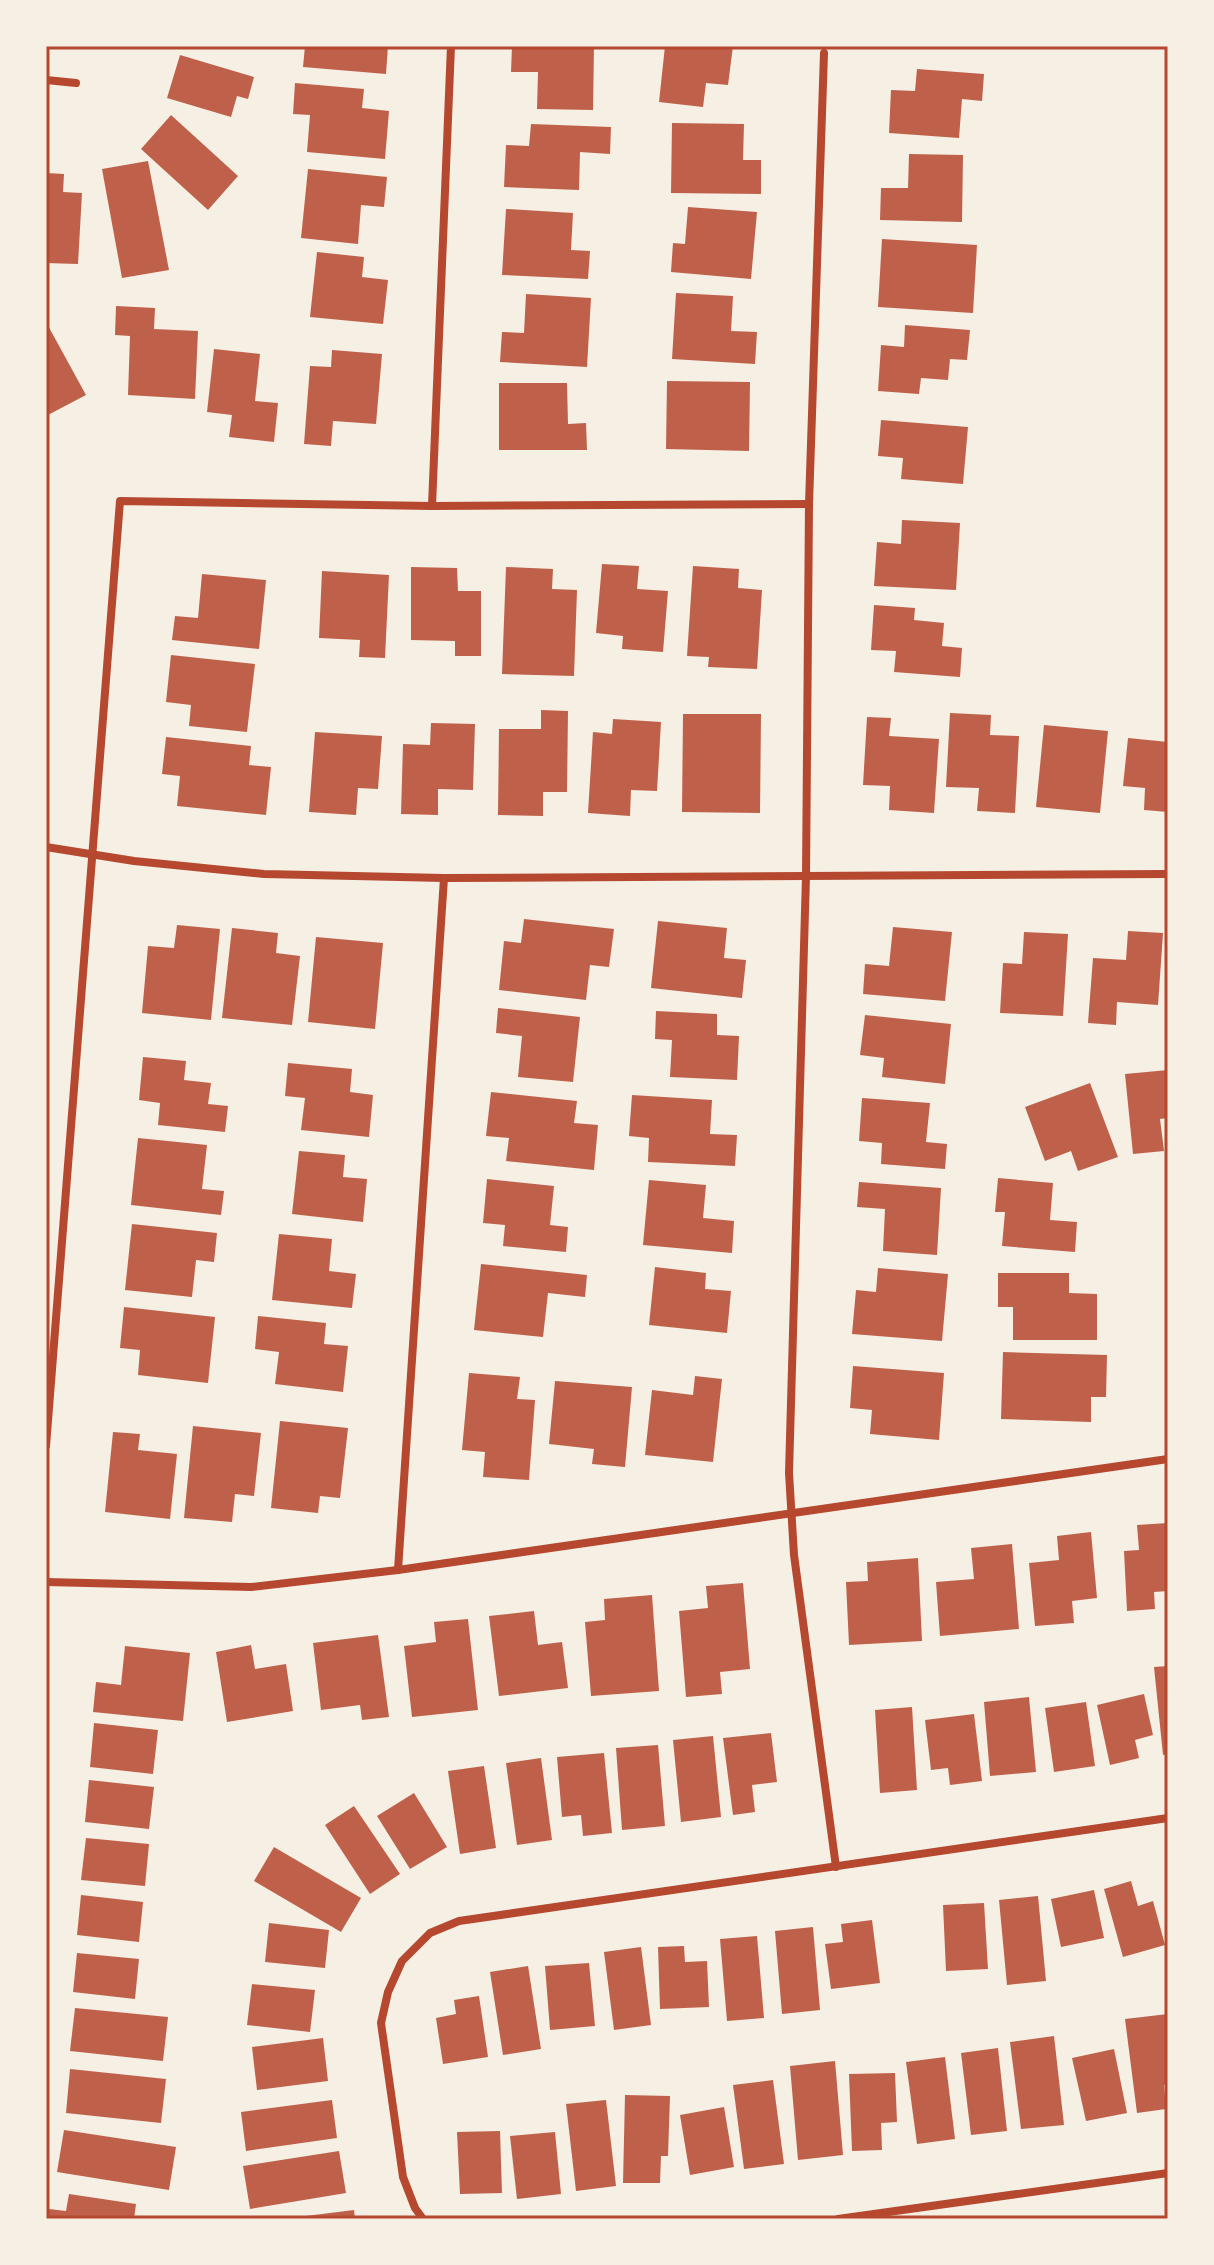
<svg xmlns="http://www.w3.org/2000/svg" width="1214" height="2265" font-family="'Roboto Condensed',sans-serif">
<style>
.building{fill:#bf614a}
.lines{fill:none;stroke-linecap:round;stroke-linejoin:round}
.minor{stroke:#b5482f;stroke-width:8}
.neatline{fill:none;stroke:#b5482f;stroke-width:3}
</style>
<rect width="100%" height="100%" fill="#f6efe4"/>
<g class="building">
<polygon points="305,46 388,46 386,74 303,67"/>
<polygon points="512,46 594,46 593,110 537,109 538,72 511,72"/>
<polygon points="665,46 733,46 728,85 706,83 703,107 659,102"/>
<polygon points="180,55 254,77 248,99 237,96 231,117 167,98"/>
<polygon points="917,69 984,74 982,101 962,99 959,138 889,133 891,90 915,91"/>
<polygon points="295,83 364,89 362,108 389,111 385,159 307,152 310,115 293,114"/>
<polygon points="171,115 238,176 208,210 141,149"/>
<polygon points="672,123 744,124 743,160 761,160 761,194 671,193"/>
<polygon points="531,124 611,127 610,154 580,152 579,190 504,187 506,145 529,146"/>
<polygon points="909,154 963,155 962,222 880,220 881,188 908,188"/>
<polygon points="148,161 169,270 122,278 102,169"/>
<polygon points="308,169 387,177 384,207 361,205 358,244 301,238"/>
<polygon points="46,173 64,174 63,192 82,193 78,264 46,263"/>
<polygon points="688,207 757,212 751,279 671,272 673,243 685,244"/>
<polygon points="506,209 573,213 571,250 590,251 588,279 502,275"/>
<polygon points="882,239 977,245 973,313 878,307"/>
<polygon points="317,252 364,257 362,277 388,280 383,324 310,317"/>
<polygon points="676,293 733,296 731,331 757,332 755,364 672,359"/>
<polygon points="526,294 591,298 587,367 500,362 502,332 524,333"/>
<polygon points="116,306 155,308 154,329 198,331 195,399 128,395 130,336 115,335"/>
<polygon points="46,322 86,395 46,416"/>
<polygon points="905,325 970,330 967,360 950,359 948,380 921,378 919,394 878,391 881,345 904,347"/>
<polygon points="214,349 260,354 255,401 278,403 274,442 229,437 232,415 207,412"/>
<polygon points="332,350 382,354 376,424 333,421 331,446 304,444 310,366 331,367"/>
<polygon points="667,381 750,382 749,451 666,449"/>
<polygon points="499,383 567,383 568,424 586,423 587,450 499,450"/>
<polygon points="881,420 968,427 963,484 901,479 903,458 878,456"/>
<polygon points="902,520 960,523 956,590 874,586 877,542 901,544"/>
<polygon points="602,564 639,566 637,589 668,591 663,652 622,649 623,636 596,633"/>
<polygon points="693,566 739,569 738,588 762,590 757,669 708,667 709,657 687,656"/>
<polygon points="411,567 457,568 458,591 481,591 481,656 455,656 455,641 411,640"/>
<polygon points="506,567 553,569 552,589 577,590 574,676 502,674"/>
<polygon points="322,571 389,575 385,658 359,657 360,640 319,638"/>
<polygon points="202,574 266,580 259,649 172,640 175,616 198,618"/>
<polygon points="874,605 915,608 914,620 944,623 942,646 962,648 960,677 894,672 896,651 871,650"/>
<polygon points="171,655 255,664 247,732 189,726 191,705 166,702"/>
<polygon points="541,710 568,711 567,792 543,792 543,816 498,815 499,729 541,729"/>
<polygon points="950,713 991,715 990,735 1019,736 1015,813 977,811 979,788 946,787"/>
<polygon points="683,714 761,714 760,813 682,812"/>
<polygon points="867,717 891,718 889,736 939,739 934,813 889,810 890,786 863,785"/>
<polygon points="613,719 661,722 657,791 631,790 630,816 588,813 593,732 612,734"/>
<polygon points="431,723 475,724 473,790 438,789 438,815 401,814 403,744 430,745"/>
<polygon points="1044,725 1108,731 1100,813 1036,807"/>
<polygon points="315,732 382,736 378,789 358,788 356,815 309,812"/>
<polygon points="166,737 251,746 249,765 271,767 266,815 177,806 180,776 162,774"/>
<polygon points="1128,738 1168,742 1168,812 1144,810 1145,788 1123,786"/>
<polygon points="524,919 614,929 609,967 590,965 586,1000 499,990 504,941 521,943"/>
<polygon points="658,921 727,928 724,958 746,960 742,998 651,988"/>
<polygon points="177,925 220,929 211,1020 142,1013 148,946 174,948"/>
<polygon points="893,927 952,932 945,1001 863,994 865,964 889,966"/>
<polygon points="232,928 278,933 276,953 300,956 292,1025 222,1018"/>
<polygon points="1128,931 1163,933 1158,1005 1117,1002 1116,1025 1088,1023 1093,958 1126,960"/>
<polygon points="1024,932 1068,934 1063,1016 1000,1013 1003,963 1022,964"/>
<polygon points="316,937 383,943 375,1029 308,1022"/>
<polygon points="498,1008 580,1017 573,1082 518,1077 522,1036 496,1033"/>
<polygon points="656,1011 717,1014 717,1035 739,1036 737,1080 670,1077 672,1040 655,1039"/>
<polygon points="865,1015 951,1024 945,1084 882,1077 884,1058 860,1055"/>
<polygon points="143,1057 186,1061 184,1080 211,1083 208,1104 228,1106 225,1132 158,1125 160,1103 139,1100"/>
<polygon points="288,1063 352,1069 350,1092 373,1095 369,1137 301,1130 305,1098 285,1096"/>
<polygon points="1168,1070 1168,1118 1160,1119 1164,1151 1133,1154 1125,1074"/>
<polygon points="1090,1083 1118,1157 1078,1171 1071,1151 1045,1161 1025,1107"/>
<polygon points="491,1092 577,1101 574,1123 598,1125 594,1170 506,1161 509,1138 486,1136"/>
<polygon points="632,1095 712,1100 710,1134 737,1135 735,1166 648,1162 649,1138 629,1136"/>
<polygon points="862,1098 930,1103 926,1142 947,1144 945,1169 881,1164 882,1143 859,1141"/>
<polygon points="138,1138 207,1145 202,1189 224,1191 221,1215 131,1205"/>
<polygon points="299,1151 345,1155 343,1177 367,1179 363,1222 292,1214"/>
<polygon points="998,1178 1053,1183 1050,1220 1077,1222 1075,1252 1002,1246 1005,1212 995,1212"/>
<polygon points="487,1179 554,1186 550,1225 568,1227 566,1252 503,1246 505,1225 483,1223"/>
<polygon points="649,1180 706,1185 703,1218 734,1221 732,1253 643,1245"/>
<polygon points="859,1182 941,1188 937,1255 883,1251 885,1209 857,1207"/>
<polygon points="132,1224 217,1233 214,1262 196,1260 192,1297 125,1290"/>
<polygon points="279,1234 332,1239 329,1271 356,1274 352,1308 272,1300"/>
<polygon points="481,1264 587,1275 585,1297 548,1293 543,1337 474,1330"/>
<polygon points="655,1267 706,1273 705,1289 731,1291 727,1333 649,1325"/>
<polygon points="878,1268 948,1274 942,1341 852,1334 856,1290 876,1292"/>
<polygon points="998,1273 1069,1273 1069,1293 1097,1294 1097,1340 1013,1340 1013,1307 998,1307"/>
<polygon points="124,1307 215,1317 208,1383 138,1375 140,1350 120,1348"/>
<polygon points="258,1316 326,1323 324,1344 348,1346 343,1392 275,1384 279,1352 255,1349"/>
<polygon points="1003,1352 1107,1355 1106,1397 1091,1397 1091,1422 1001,1419"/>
<polygon points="853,1366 944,1373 939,1440 870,1434 872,1410 850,1408"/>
<polygon points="469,1373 520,1377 517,1399 535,1400 529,1480 483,1477 485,1452 462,1450"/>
<polygon points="695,1376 722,1379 713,1462 645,1455 652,1390 693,1395"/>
<polygon points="555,1381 632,1387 625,1467 592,1464 594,1449 549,1444"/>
<polygon points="280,1421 348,1428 340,1498 320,1496 318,1513 271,1508"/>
<polygon points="193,1426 261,1433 254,1496 235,1494 232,1522 184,1518"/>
<polygon points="113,1432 140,1434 138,1450 177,1454 170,1519 105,1512"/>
<polygon points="1168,1523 1168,1591 1154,1592 1155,1609 1127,1611 1124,1551 1139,1550 1137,1525"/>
<polygon points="1091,1532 1097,1598 1072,1601 1074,1623 1035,1626 1029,1563 1059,1560 1057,1536"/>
<polygon points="1012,1544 1019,1629 940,1636 936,1582 974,1579 971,1548"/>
<polygon points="918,1558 922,1641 849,1645 846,1582 868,1581 867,1562"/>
<polygon points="743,1583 750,1669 720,1672 722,1694 686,1697 679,1611 708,1608 706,1586"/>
<polygon points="652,1595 659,1691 591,1696 585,1622 605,1620 604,1599"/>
<polygon points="534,1611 538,1645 562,1642 568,1688 499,1696 489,1616"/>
<polygon points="468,1619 478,1710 412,1717 404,1646 436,1642 434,1622"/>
<polygon points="378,1635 389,1717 362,1720 360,1705 321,1710 313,1643"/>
<polygon points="251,1645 255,1669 286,1664 293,1711 227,1722 216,1652"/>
<polygon points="125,1646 190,1653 183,1721 93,1712 96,1682 121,1685"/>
<polygon points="1168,1666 1168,1754 1163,1755 1154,1667"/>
<polygon points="1144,1694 1153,1735 1135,1740 1139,1758 1110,1765 1097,1705"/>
<polygon points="1029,1697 1036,1772 990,1776 984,1702"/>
<polygon points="1086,1702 1095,1766 1054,1772 1045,1708"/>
<polygon points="912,1707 917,1790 880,1793 875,1710"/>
<polygon points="974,1714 982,1781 950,1785 948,1768 931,1770 925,1720"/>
<polygon points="94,1723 158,1730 153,1774 90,1767"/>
<polygon points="771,1733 777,1782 752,1785 755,1812 733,1815 723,1738"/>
<polygon points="713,1736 721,1817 681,1822 673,1740"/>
<polygon points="658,1745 665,1826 622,1830 616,1748"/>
<polygon points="604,1753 612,1833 583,1836 581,1815 562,1817 557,1757"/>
<polygon points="541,1758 552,1840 517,1845 506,1763"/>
<polygon points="484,1766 496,1848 460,1854 448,1771"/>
<polygon points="89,1780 154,1787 149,1829 85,1822"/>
<polygon points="414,1793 447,1847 410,1869 377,1816"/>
<polygon points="354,1806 400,1874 370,1894 325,1825"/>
<polygon points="86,1838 149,1844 145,1886 81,1880"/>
<polygon points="274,1847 361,1898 341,1932 254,1881"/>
<polygon points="1131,1881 1138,1906 1153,1901 1165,1945 1123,1957 1104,1889"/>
<polygon points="1094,1890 1104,1938 1061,1947 1051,1899"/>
<polygon points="81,1895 143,1902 139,1942 77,1935"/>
<polygon points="1038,1896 1046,1981 1007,1985 999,1900"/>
<polygon points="984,1903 988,1969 946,1971 943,1905"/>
<polygon points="872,1920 880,1983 831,1989 825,1944 843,1942 841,1924"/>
<polygon points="269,1923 329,1930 325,1968 265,1962"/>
<polygon points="813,1927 820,2010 782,2014 775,1931"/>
<polygon points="757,1936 764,2018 727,2021 720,1939"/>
<polygon points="684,1946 685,1962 707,1961 709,2007 660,2009 658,1947"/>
<polygon points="641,1947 651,2025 614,2030 604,1952"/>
<polygon points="77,1953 139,1959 135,1999 73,1992"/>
<polygon points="589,1963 595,2026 550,2030 545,1966"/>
<polygon points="528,1966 541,2049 503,2055 490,1972"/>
<polygon points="252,1984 315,1990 310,2032 247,2025"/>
<polygon points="479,1996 488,2057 443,2064 436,2018 456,2014 454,2000"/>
<polygon points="75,2008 168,2017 163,2061 70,2051"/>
<polygon points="1168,2014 1168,2084 1164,2085 1166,2109 1137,2113 1125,2019"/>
<polygon points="1054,2036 1064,2125 1021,2129 1010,2042"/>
<polygon points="323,2038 328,2081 257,2090 252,2047"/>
<polygon points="998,2048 1007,2131 971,2135 961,2053"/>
<polygon points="1114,2049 1127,2113 1086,2121 1072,2058"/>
<polygon points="945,2057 955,2139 917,2144 906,2062"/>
<polygon points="835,2061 843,2155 798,2160 790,2066"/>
<polygon points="70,2069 166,2079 161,2123 66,2113"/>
<polygon points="895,2073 897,2122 881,2123 882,2150 852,2151 849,2074"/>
<polygon points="773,2080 784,2164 744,2169 733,2085"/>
<polygon points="625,2095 670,2096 668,2156 661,2156 660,2183 623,2183"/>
<polygon points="332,2100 337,2138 246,2151 241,2112"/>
<polygon points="606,2100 616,2186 576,2191 566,2104"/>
<polygon points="724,2107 734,2167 690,2175 680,2115"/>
<polygon points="64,2130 176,2147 169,2190 57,2172"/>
<polygon points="500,2131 502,2193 460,2194 457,2132"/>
<polygon points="555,2132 561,2194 517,2199 510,2136"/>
<polygon points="339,2151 346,2193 250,2209 243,2166"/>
<polygon points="69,2194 136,2204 134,2219 48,2219 49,2209 66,2211"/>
<polygon points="354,2210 355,2219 298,2219 298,2217"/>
</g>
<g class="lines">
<g class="minor">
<polyline points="824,53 809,504 806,876 789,1473 794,1555 836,1867"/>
<polyline points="46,80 76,83"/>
<polyline points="432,506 451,46"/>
<polyline points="46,847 134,861 264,874 444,878 1168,874"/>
<polyline points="46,1446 120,501 432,506 809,504"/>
<polyline points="398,1570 444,878"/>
<polyline points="46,1582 251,1587 398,1570 1168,1459"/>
<polyline points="423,2219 415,2208 403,2177 381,2023 388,1992 402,1961 430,1933 459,1921 1168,1818"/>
<polyline points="838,2219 1168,2173"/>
</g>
</g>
<rect width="1214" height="2265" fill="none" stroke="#f6efe4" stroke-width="96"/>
<rect x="48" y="48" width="1118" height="2169" class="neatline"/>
</svg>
